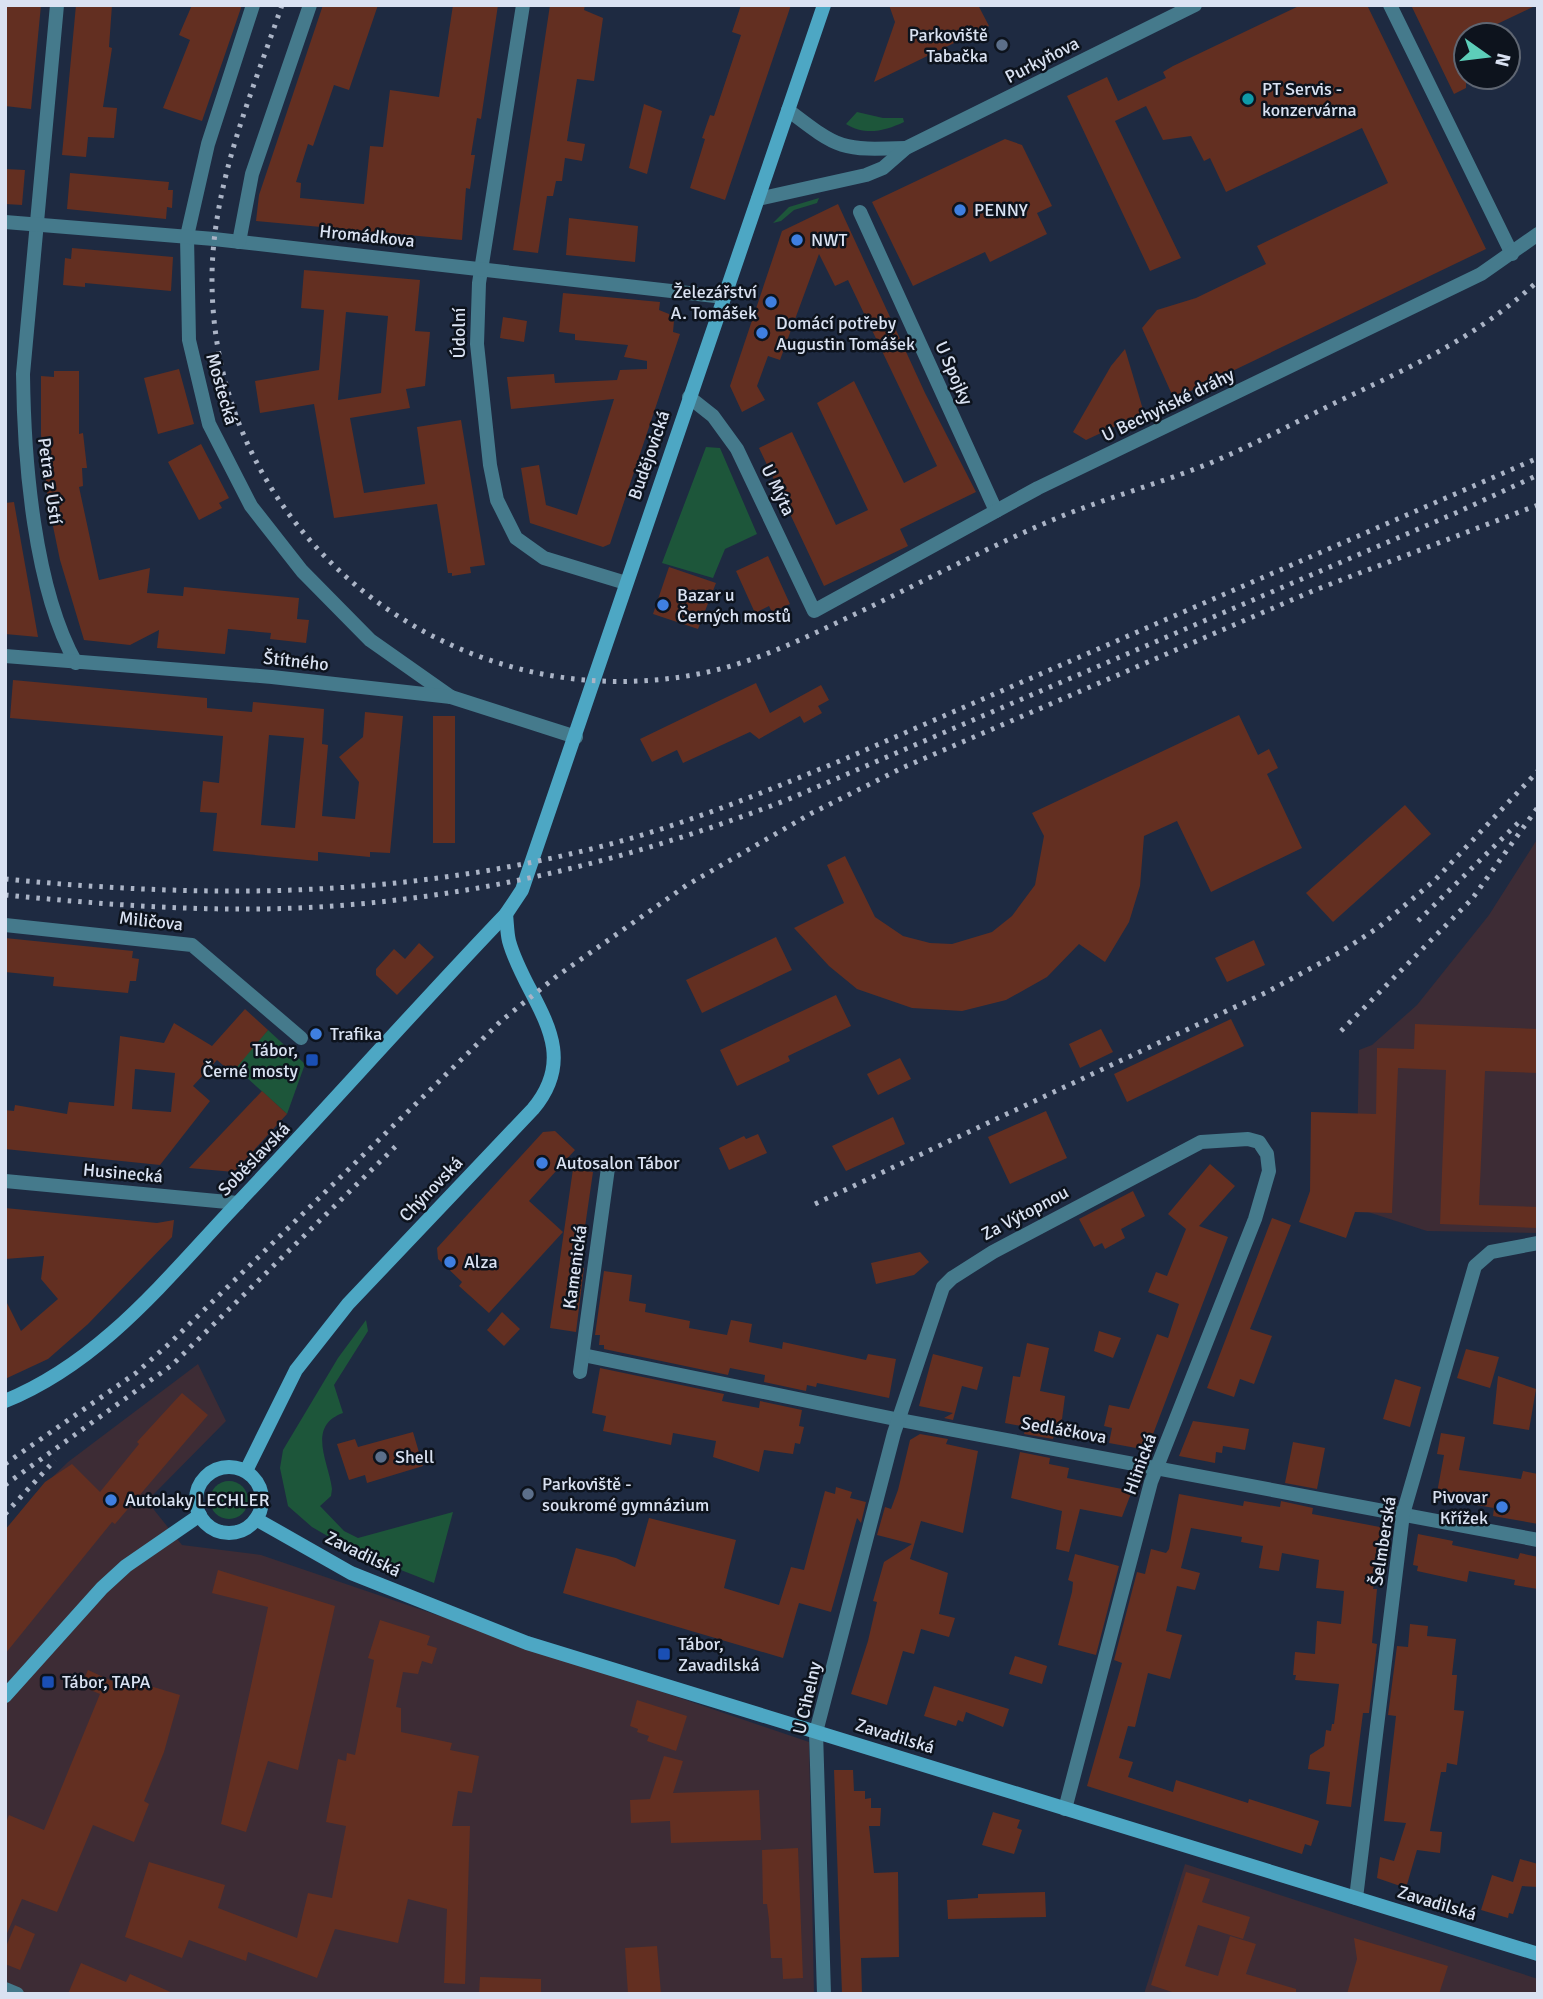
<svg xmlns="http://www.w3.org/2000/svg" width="1543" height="1999" font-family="Signika,sans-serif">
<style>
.industrial{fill:#3d2c35}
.green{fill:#1d563a}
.building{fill:#632f21;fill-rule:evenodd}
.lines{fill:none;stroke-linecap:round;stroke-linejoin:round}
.street{stroke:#457a8c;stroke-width:14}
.secondary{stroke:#4da7c4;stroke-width:14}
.rail{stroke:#abb4c6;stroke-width:5;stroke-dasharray:3.5 7;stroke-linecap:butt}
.service-dot{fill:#5c6f8a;stroke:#0d131d;stroke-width:2.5}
.culture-dot{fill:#0f9aa8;stroke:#0d131d;stroke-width:2.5}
.shop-dot{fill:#3f7fe0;stroke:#0d131d;stroke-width:2.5}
.transit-dot{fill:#1a4fb4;stroke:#0d131d;stroke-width:2.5}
.labels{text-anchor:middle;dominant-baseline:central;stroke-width:5;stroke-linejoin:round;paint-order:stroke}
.poi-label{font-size:18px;fill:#dae2f2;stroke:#0d131d;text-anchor:start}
.street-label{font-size:18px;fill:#dae2f2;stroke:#0d131d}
</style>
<rect width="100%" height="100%" fill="#1e2a41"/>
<g class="industrial">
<polygon points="1538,838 1538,1233 1427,1231 1371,1213 1356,1206 1359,1050 1372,1045 1417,1005 1489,915"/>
<polygon points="198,1364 226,1421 147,1501 182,1545 261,1555 809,1742 814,1994 5,1994 5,1531 34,1495 68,1462"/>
<polygon points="1185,1864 1538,1979 1538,1994 1144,1994"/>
</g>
<g class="green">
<path d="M857,112L883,118H903L904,122C885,131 865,136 846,124Z"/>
<polygon points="819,198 817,203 794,210 781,221 773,223 789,207"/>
<polygon points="706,447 720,448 757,534 725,549 713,578 662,563"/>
<polygon points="268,1030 305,1064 287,1114 235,1067"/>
<path d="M366,1320L368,1331L334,1385L343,1413C306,1426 329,1463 332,1489L331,1496L320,1506L344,1531L358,1538L453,1512L434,1583L355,1552L312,1527L288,1506L280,1468L283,1450L338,1358Z"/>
<circle cx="229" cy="1500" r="19"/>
</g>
<g class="building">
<polygon points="7,5 41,5 31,109 5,106"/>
<polygon points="76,5 112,5 109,47 112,48 103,107 117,108 114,138 88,137 86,157 62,155"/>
<polygon points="192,5 242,5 202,121 163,108 190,40 179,35"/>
<polygon points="323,5 378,5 349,90 334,85 313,146 308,144 296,182 301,183 300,198 364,204 370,146 383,147 390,90 439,97 453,5 498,5 481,119 477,118 471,155 475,155 470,189 466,188 462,240 256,221 259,195"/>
<polygon points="550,5 585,5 584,10 603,18 594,81 577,79 567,141 585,144 582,161 565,158 562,181 556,181 553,196 547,196 538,253 513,250"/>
<polygon points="741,5 791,5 725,200 690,188 705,139 702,138 710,115 714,116 741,35 732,32"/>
<polygon points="889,5 978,5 989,26 874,82 895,22"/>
<polygon points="1301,5 1367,5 1486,249 1174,399 1142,328 1157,310 1196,298 1266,264 1257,246 1388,183 1362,128 1226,192 1210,158 1204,161 1191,136 1163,140 1146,106 1115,121 1181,258 1150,271 1067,96 1107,77 1118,101 1166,78 1163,72 1173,66"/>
<polygon points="1411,5 1537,5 1474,35 1466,35 1466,88 1454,94"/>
<polygon points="644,104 662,111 647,174 629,168"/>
<polygon points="1005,139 1022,145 1052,206 1037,213 1047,234 990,262 985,252 913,286 872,202"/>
<polygon points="5,169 25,170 22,205 5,204"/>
<polygon points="70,173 169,182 168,190 173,190 172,208 167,207 166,219 67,209"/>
<polygon points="838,204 925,393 976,492 900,529 908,546 824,586 759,448 792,432 836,525 868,510 817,403 854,381 904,483 937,466 848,280 835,286 819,254 780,360 768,356 757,386 765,400 742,412 730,386 782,231"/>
<polygon points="569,218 638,226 635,262 566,255"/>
<polygon points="72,248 173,257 171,291 85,283 85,287 63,285 65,258 71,259"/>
<path d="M304,270L420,280L415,331L430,332L425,386L406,389L410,408L350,418L364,493L425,484L417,427L461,420L485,565L470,567L471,573L452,576V573H448L437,504L334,518L314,404L260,413L255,381L319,370L324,310L301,308ZM346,312L388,316L381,393L338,400Z"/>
<polygon points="563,293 660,302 659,310 669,314 674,321 673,332 680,334 610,544 603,547 530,523 521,468 539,465 546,505 577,515 614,399 511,409 507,377 554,374 555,383 617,380 620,370 647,369 647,361 624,357 628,345 575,340 575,334 559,332"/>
<polygon points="503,317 527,321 524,342 500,338"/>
<polygon points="1125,349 1144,413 1086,440 1073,432 1111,366"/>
<polygon points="179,369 194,424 158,434 144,378"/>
<polygon points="54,371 79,371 79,434 83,433 87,468 82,468 83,486 79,487 99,580 150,568 147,593 183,596 184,587 299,598 297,619 309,620 306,643 270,639 271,633 228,629 225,654 157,648 159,630 130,645 84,640 60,560 48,502 41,435 41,376 54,377"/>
<polygon points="201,444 229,498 219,503 222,508 199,520 168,462"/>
<polygon points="14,502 21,542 38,637 5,634 5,503"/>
<polygon points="768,556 790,604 772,612 769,606 755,613 736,571"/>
<polygon points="669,567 716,583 698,629 653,614"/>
<path d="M13,680L207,698V708L252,712L253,702L324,709L322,744L328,745L322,816L355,819L359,782L339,757L363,737L365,712L403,716L390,853L370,852V857L318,852V861L213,851L217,813L200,812L203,781L219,783L223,736L10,718ZM269,735L304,738L295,828L261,825Z"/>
<polygon points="756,683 770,713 821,685 829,700 818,706 822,713 804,723 800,716 759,739 750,732 683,763 677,750 652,762 640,739"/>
<polygon points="1239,715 1258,755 1269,749 1278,768 1267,774 1302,848 1211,892 1177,821 1144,836 1140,886 1129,922 1105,962 1079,944 1047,977 1006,1000 962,1011 912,1008 857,989 829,966 794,928 844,903 827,865 845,856 875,917 903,936 930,943 952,944 992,932 1012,916 1035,885 1044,836 1032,813"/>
<rect x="433" y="716" width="22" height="127"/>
<polygon points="1405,805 1431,834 1333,922 1306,893"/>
<polygon points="776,937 792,970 702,1013 686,980"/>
<polygon points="5,938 133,951 132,958 139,959 136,981 130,981 128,993 53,986 54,977 5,972"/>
<polygon points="1254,940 1265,965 1227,982 1215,958"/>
<polygon points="419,943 434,957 397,995 376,975 376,969 394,949 405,959"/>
<polygon points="836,995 851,1026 788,1056 790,1061 737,1086 720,1050"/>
<path d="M245,1009L268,1030L232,1073L217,1060L193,1086L210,1101L160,1165L5,1149V1110L14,1111L15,1105L67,1114L69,1102L114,1106L120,1036L164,1043L174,1023L212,1046ZM135,1069L175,1073L171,1112L132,1109Z"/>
<polygon points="1231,1019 1244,1046 1127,1102 1114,1074"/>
<polygon points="1415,1024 1538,1029 1538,1073 1485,1071 1479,1205 1538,1207 1538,1228 1440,1224 1446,1070 1398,1068 1392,1213 1355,1212 1346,1238 1299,1222 1310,1191 1311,1112 1376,1114 1377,1048 1414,1049"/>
<polygon points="1101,1029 1113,1052 1080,1068 1069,1044"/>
<polygon points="900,1058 911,1079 878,1095 867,1074"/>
<polygon points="262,1091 287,1114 234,1172 189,1168"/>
<polygon points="1046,1111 1067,1158 1010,1184 988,1137"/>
<polygon points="893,1117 905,1144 846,1171 832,1146"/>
<polygon points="555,1131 575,1150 529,1201 563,1232 489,1313 459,1286 462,1282 438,1259 437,1248 543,1132"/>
<polygon points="758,1134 767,1153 729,1170 719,1148 744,1136 746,1139"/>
<polygon points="1210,1164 1235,1186 1199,1226 1228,1237 1147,1450 1109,1443 1112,1428 1104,1426 1109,1405 1129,1409 1157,1334 1168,1338 1179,1304 1148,1292 1156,1272 1167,1276 1186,1229 1168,1214"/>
<polygon points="573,1169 593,1172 579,1268 584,1268 576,1332 550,1328"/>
<polygon points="1133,1191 1145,1216 1121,1229 1125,1238 1105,1249 1102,1243 1094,1247 1079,1219"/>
<polygon points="5,1208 157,1223 174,1220 172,1237 88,1324 48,1359 5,1379 5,1299 21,1331 58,1299 41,1279 44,1256 5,1259"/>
<polygon points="1272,1218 1291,1225 1250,1329 1272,1336 1254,1384 1240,1379 1234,1397 1207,1388"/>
<polygon points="920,1252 929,1262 914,1275 876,1284 871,1263"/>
<polygon points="604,1271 632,1275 629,1301 646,1304 645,1312 690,1321 689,1328 727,1335 731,1320 752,1324 749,1342 782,1349 783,1342 866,1360 868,1354 896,1359 889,1398 817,1383 816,1387 807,1385 806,1391 764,1382 765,1375 730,1368 728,1375 604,1349 604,1345 599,1345 600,1335 595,1335"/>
<polygon points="502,1312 520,1329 504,1346 487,1330"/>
<polygon points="1099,1331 1121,1338 1113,1358 1094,1351"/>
<polygon points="1027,1343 1049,1348 1040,1391 1065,1396 1061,1427 1056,1426 1053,1439 1024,1434 1026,1427 1005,1423 1013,1376 1020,1377"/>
<polygon points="1466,1349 1499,1357 1490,1388 1457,1378"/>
<polygon points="933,1354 983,1367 977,1390 962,1386 953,1420 944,1418 953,1413 919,1406"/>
<polygon points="600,1368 724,1394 722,1401 759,1408 760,1401 802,1410 799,1426 804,1427 800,1444 795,1443 793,1454 764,1450 759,1472 713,1457 716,1441 673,1433 671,1445 603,1431 606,1416 592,1413"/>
<polygon points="1498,1376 1536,1389 1529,1430 1493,1424"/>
<polygon points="1395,1379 1421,1387 1410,1427 1383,1419"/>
<polygon points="182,1393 208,1415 115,1524 112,1522 5,1654 5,1530 45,1482 72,1464 100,1492 139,1444 137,1442"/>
<polygon points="1193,1421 1249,1429 1245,1450 1223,1446 1222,1453 1216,1452 1215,1463 1179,1456"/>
<polygon points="413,1432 423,1466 367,1483 365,1475 349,1480 337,1444 355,1439 358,1447"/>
<polygon points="1441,1433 1465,1437 1459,1470 1521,1479 1523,1471 1538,1474 1538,1524 1493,1516 1494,1508 1436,1498 1444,1455 1437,1454"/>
<polygon points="920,1434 948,1439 946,1444 978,1451 963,1533 921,1521 910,1559 948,1573 939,1614 955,1618 949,1637 921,1629 914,1654 903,1651 887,1705 851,1694 868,1641 877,1602 873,1601 884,1562 912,1544 877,1535 885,1507 891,1509 898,1490 910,1440"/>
<polygon points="1293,1442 1325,1448 1317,1489 1285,1483"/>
<polygon points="1020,1452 1050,1458 1049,1464 1069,1468 1067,1478 1132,1491 1122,1517 1080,1509 1069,1552 1056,1549 1062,1511 1011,1498"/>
<polygon points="836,1487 852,1492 850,1498 866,1502 861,1523 857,1518 831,1612 799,1603 783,1658 563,1593 576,1548 616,1558 635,1567 649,1518 736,1540 724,1588 779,1605 791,1567 804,1570 825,1491 835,1494"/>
<polygon points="1179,1494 1243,1506 1244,1501 1280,1507 1281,1501 1313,1508 1312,1514 1385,1528 1373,1589 1377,1589 1372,1643 1377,1644 1369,1713 1363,1713 1351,1807 1326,1804 1330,1772 1308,1769 1310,1755 1324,1746 1326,1730 1331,1731 1332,1724 1334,1724 1339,1684 1295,1680 1296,1675 1293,1675 1295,1652 1315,1654 1317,1621 1341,1624 1344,1591 1316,1588 1319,1560 1282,1553 1279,1571 1259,1568 1263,1546 1241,1542 1242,1537 1191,1528 1181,1568 1200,1573 1195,1590 1177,1586 1166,1631 1182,1635 1170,1679 1148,1673 1135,1727 1128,1726 1119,1758 1133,1762 1128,1777 1173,1792 1176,1780 1248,1803 1249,1799 1319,1821 1311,1846 1305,1844 1302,1854 1087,1786 1122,1663 1114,1660 1137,1572 1145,1574 1151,1549 1166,1553 1169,1549"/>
<polygon points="1418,1534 1453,1541 1452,1545 1518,1559 1520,1553 1538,1557 1538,1589 1514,1585 1515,1580 1469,1571 1467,1582 1417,1571 1418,1566 1413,1565"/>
<polygon points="1075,1554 1119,1566 1096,1655 1058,1645 1072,1592 1073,1582 1068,1580"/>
<polygon points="218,1570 335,1606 298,1770 268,1761 246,1832 221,1824 268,1607 212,1593"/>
<polygon points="380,1620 430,1636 427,1645 437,1648 432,1664 422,1661 418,1674 403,1672 396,1707 401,1708 401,1732 452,1743 450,1750 479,1756 472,1793 458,1791 452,1826 470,1826 465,1984 444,1983 447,1909 408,1899 398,1943 335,1929 317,1978 248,1952 246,1961 189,1940 182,1958 125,1937 149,1862 225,1885 218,1908 297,1938 308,1893 332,1898 346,1826 326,1822 338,1759 346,1761 347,1753 355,1755 374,1660 368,1658"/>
<polygon points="1410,1624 1428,1626 1427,1636 1456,1639 1452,1675 1457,1675 1454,1710 1464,1711 1457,1765 1447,1763 1446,1772 1441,1772 1430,1831 1442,1832 1440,1853 1417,1850 1406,1888 1377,1878 1380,1857 1394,1861 1406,1823 1384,1821 1396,1716 1388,1715 1397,1646 1408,1647"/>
<polygon points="1015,1656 1047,1666 1042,1684 1009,1674"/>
<polygon points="88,1670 125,1687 127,1679 180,1695 164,1752 144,1801 149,1804 134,1842 93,1825 57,1912 22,1899 5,1938 5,1825 9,1815 44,1830 100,1694 81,1686"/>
<polygon points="934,1686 1009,1709 1003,1727 966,1712 963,1722 958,1720 956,1726 924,1716"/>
<polygon points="637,1700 687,1716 676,1751 647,1741 649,1736 637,1732 638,1729 630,1726"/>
<polygon points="664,1756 683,1761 673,1793 759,1790 761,1840 671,1843 670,1821 631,1823 630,1800 650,1799"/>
<polygon points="834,1770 853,1770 854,1791 865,1791 865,1799 871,1798 871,1808 881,1808 880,1826 869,1826 874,1873 898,1872 899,1957 861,1958 862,1994 842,1994"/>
<polygon points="993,1812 1020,1820 1017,1828 1022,1830 1014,1854 982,1845"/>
<polygon points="798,1848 803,1978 783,1979 782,1958 771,1958 769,1920 767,1904 763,1904 762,1850"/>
<polygon points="1520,1859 1538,1864 1538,1887 1522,1886 1513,1914 1509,1913 1508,1918 1481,1910 1492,1875 1513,1882"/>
<polygon points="1186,1872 1210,1879 1202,1902 1250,1917 1243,1939 1198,1925 1185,1966 1218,1976 1230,1936 1256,1944 1246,1974 1296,1989 1296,1994 1178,1994 1151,1985"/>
<polygon points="1045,1892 1046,1917 948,1919 947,1900 978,1898 978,1894"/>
<polygon points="15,1925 35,1934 20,1970 5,1964 5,1949"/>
<polygon points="1354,1938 1448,1966 1439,1994 1347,1994 1357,1959"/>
<polygon points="657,1946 661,1994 628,1994 625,1948"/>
<polygon points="81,1963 126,1982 130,1974 175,1994 68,1994"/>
<polygon points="480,1977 541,1979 541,1994 479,1994"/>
</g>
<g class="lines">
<g class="street">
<path d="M57,5L23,374C24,461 34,588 76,663"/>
<polyline points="253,5 208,144 187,236 189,340 209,424 251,506 302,571 370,640 451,697"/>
<polyline points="523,5 479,283 477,344 490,465 497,500 516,538 544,558 626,583"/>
<polyline points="1390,5 1512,254"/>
<path d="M788,110C840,150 841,150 906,148"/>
<polyline points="758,199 866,175 883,168 906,148 1195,5"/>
<polyline points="860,212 996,511"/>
<polyline points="5,222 214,239 724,297"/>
<polyline points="239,242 252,174 310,5"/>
<polyline points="689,397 713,416 737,449 814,611 1038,488 1481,274 1538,234"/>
<polyline points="5,656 272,677 451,697 576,737"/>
<polyline points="5,925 192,945 301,1038"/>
<polyline points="5,1181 238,1203"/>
<polyline points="583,1355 900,1420 1538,1540"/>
<polyline points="580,1372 608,1168"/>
<polyline points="1356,1898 1403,1514 1475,1266 1491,1252 1538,1243"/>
<polyline points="5,1989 17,1994"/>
<polyline points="824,1994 816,1732 894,1433 943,1287 952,1278 993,1252 1201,1142 1248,1139 1259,1142 1267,1154 1269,1171 1255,1219 1151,1482 1065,1809"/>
</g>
<g class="secondary">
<path d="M5,1401C101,1362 165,1280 234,1207C326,1110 414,1010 506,914L522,890L824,5"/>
<circle cx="229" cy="1500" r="33"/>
<path d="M246,1471L296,1370L348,1304L533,1109C585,1047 525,1000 509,941C507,933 507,923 506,914"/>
<polyline points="256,1519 351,1573 527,1643 1538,1954"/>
<polyline points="5,1696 102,1588 126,1566 200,1515"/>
</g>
<g class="rail">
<path d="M282,5C252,93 213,182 212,276C210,533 449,722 698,674C745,665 790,645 834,624C910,589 984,548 1062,516C1110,497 1160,483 1208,464C1253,445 1296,422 1339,401C1413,366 1477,337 1538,281"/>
<path d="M5,879C213,899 400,898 603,846C687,824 767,791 847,758L1538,458"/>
<path d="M5,895C89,903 174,910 259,909C441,907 620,865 789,799L1458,512L1538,475"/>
<polyline points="1418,921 1520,821"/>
<polyline points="1341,1031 1472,899 1538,807"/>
<polyline points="815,1204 1265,993 1339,953 1379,927 1435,880 1538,771"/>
<polyline points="5,1464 136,1373 170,1343 501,1021 557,976 687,885 812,813 902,768 1315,590 1538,505"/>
<polyline points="5,1485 172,1365 396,1146"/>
<polyline points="5,1514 55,1460"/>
</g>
</g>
<g class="service-dot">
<circle cx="1002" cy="45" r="7"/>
<circle cx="381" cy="1457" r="7"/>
<circle cx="528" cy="1494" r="7"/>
</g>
<circle class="culture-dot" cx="1248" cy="99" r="7"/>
<g class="shop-dot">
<circle cx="960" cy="210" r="7"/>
<circle cx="797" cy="240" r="7"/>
<circle cx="771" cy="302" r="7"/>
<circle cx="762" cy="333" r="7"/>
<circle cx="663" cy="605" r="7"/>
<circle cx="316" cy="1034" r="7"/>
<circle cx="542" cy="1163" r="7"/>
<circle cx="450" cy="1262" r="7"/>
<circle cx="111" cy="1500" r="7"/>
<circle cx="1502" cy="1507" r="7"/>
</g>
<g class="transit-dot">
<rect x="305" y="1053" width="14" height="14" rx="3.5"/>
<rect x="657" y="1647" width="14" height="14" rx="3.5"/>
<rect x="41" y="1675" width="14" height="14" rx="3.5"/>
</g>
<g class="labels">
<g class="poi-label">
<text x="988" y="35" text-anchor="end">Parkoviště<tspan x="988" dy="21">Tabačka</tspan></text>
<text x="1262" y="89">PT Servis -<tspan x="1262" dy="21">konzervárna</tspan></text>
<text x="974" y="210">PENNY</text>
<text x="811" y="240">NWT</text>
<text x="757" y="292" text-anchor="end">Železářství<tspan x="757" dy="21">A. Tomášek</tspan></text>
<text x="776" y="323">Domácí potřeby<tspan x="776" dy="21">Augustin Tomášek</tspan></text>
<text x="677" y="595">Bazar u<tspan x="677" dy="21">Černých mostů</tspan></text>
<text x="330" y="1034">Trafika</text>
<text x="298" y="1050" text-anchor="end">Tábor,<tspan x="298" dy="21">Černé mosty</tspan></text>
<text x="556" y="1163">Autosalon Tábor</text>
<text x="464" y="1262">Alza</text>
<text x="395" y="1457">Shell</text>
<text x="542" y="1484">Parkoviště -<tspan x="542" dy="21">soukromé gymnázium</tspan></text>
<text x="1488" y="1497" text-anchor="end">Pivovar<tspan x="1488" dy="21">Křížek</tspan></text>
<text x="125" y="1500">Autolaky LECHLER</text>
<text x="678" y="1644">Tábor,<tspan x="678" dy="21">Zavadilská</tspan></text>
<text x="62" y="1682">Tábor, TAPA</text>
</g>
<g class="street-label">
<text transform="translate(1042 60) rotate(-27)">Purkyňova</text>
<text transform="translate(367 236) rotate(6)">Hromádkova</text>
<text transform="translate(459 333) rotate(-90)">Údolní</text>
<text transform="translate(954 373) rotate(66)">U Spojky</text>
<text transform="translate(222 389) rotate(74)">Mostecká</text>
<text transform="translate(1168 405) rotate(-26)">U Bechyňské dráhy</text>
<text transform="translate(649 455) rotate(-71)">Budějovická</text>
<text transform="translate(50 481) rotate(82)">Petra z Ústí</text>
<text transform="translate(778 490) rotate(64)">U Mýta</text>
<text transform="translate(296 661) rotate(6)">Štítného</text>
<text transform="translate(151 921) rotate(6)">Miličova</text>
<text transform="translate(254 1159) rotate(-46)">Soběslavská</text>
<text transform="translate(123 1173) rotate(5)">Husinecká</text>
<text transform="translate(431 1189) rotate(-46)">Chýnovská</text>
<text transform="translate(1025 1213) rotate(-28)">Za Výtopnou</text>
<text transform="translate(575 1267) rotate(-82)">Kamenická</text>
<text transform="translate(1064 1430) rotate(10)">Sedláčkova</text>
<text transform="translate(1140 1464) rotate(-70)">Hlinická</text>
<text transform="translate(1383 1541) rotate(-81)">Šelmberská</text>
<text transform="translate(363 1554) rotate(26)">Zavadilská</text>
<text transform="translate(807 1698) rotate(-77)">U Cihelny</text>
<text transform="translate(895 1736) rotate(17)">Zavadilská</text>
<text transform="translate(1437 1903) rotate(17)">Zavadilská</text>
</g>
</g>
<rect width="1543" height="1999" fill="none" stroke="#dae2f2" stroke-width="14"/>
<g transform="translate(1487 56) rotate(104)"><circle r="33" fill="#0d131d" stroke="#5f6672" stroke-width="2"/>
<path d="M0-5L12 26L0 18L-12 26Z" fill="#5dceb9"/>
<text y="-10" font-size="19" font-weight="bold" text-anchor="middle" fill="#dae2f2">N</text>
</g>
</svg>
